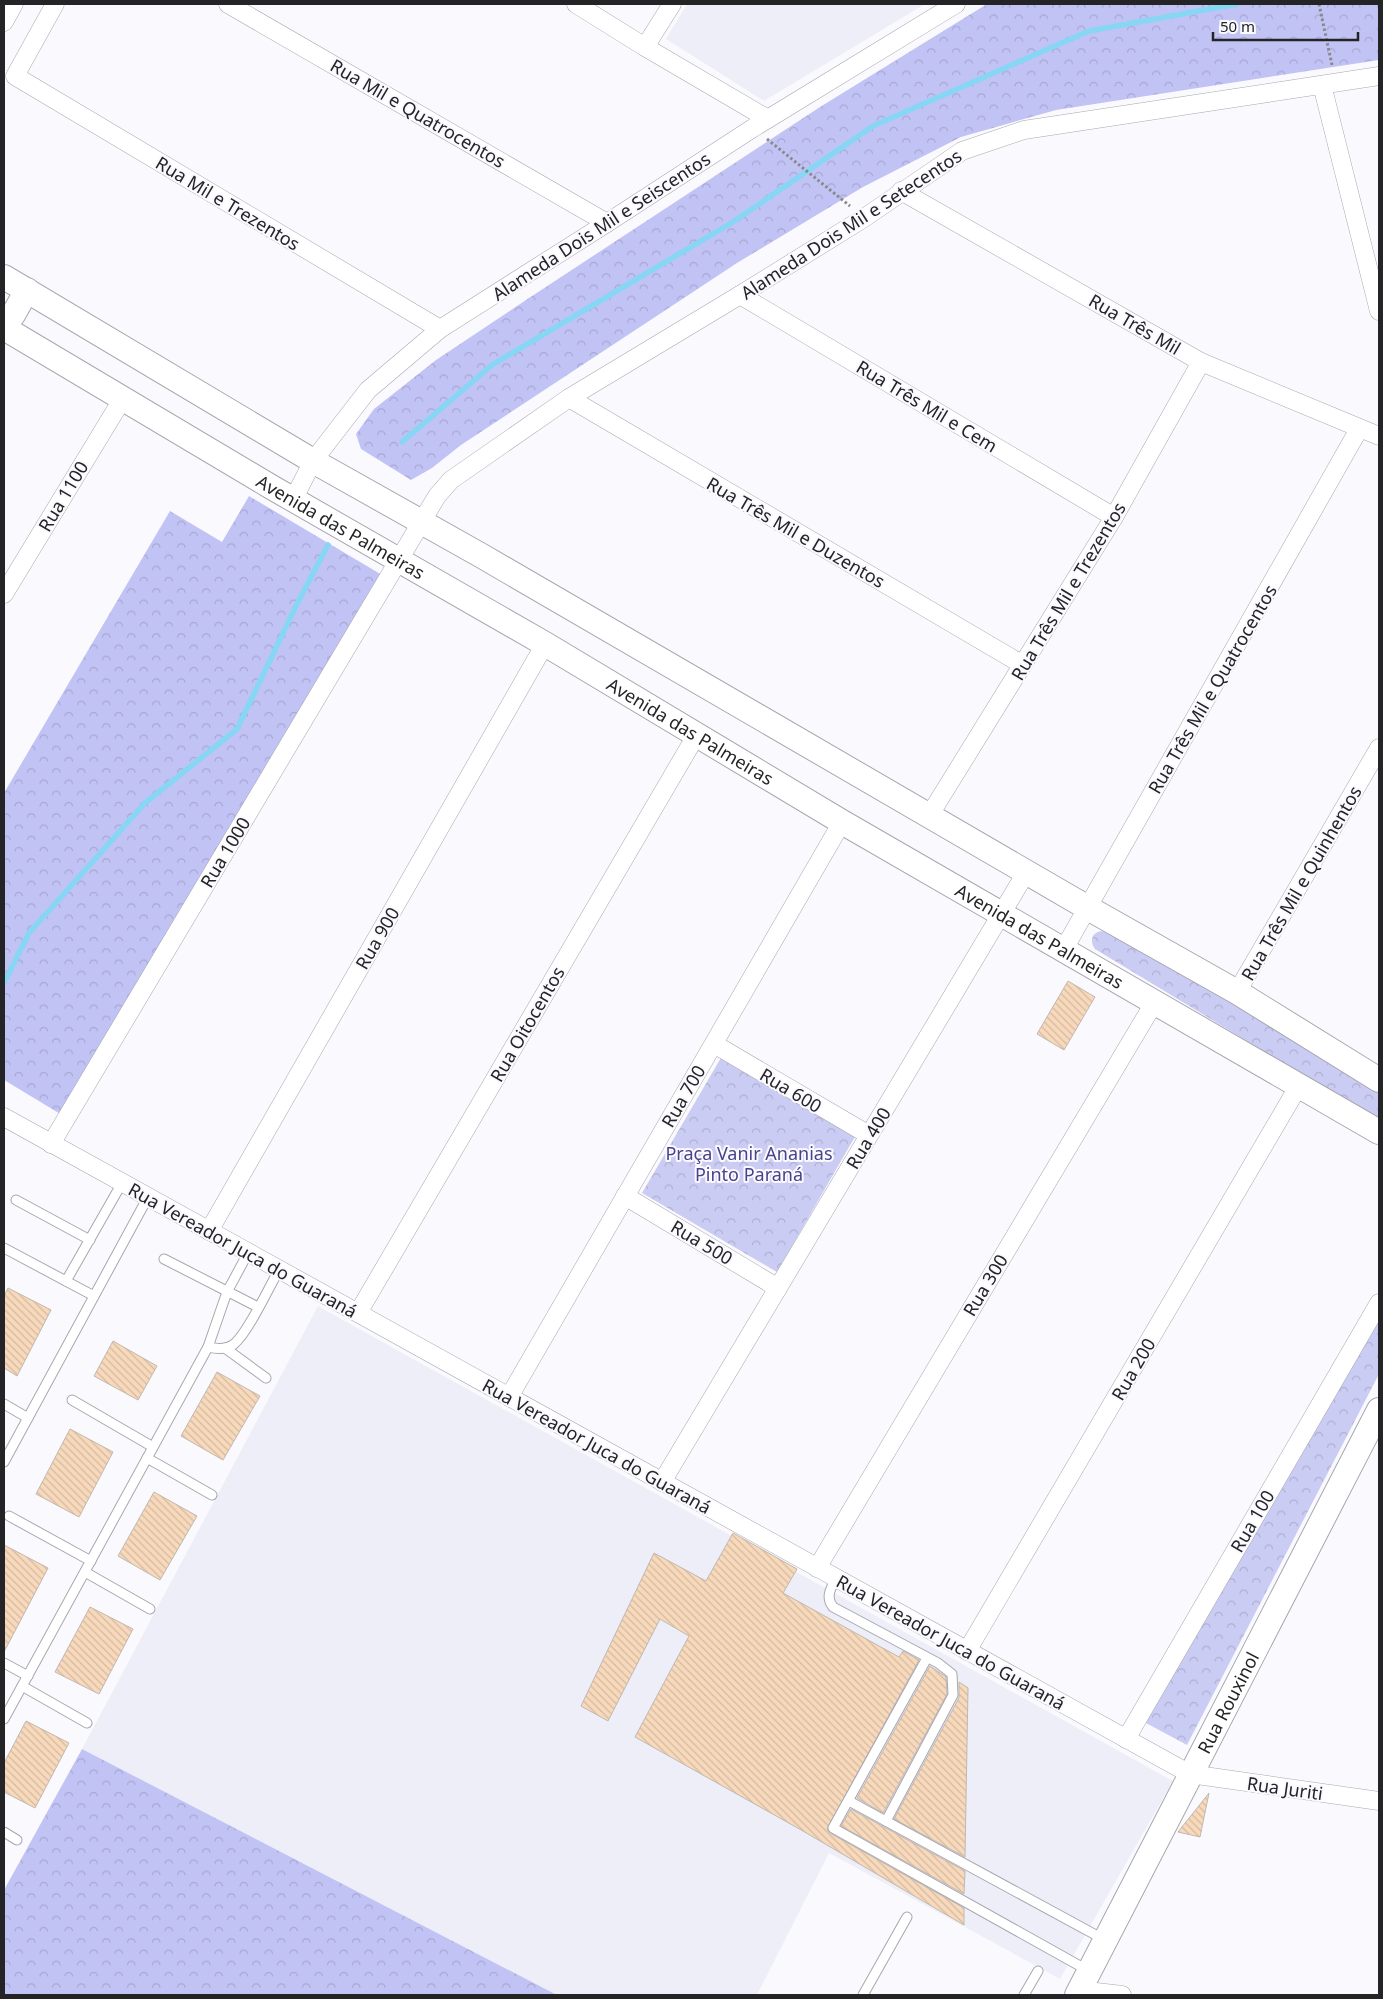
<svg xmlns="http://www.w3.org/2000/svg" width="1383" height="1999" font-family="'Noto Sans',sans-serif">
<style>
.built{fill:#edeef8}
.forest{fill:url(#forest-crowns)}
.park{fill:url(#park-crowns)}
.lines{fill:none;stroke-linecap:round;stroke-linejoin:round}
.stream{stroke:#87d6f3;stroke-width:5.5}
.building{fill:url(#building-back-hatch);stroke:#c0b8b0}
.lane-casing{stroke:#a7a7b1;stroke-width:11}
.street-casing{stroke:#a7a7b1;stroke-width:19}
.secondary-casing{stroke:#a7a7b1;stroke-width:26}
.path{stroke:#89898c;stroke-width:3;stroke-dasharray:2.5 2.5;stroke-linecap:butt}
.lane{stroke:#fff;stroke-width:9}
.street{stroke:#fff;stroke-width:18}
.secondary{stroke:#fff;stroke-width:24}
.labels{text-anchor:middle;dominant-baseline:central;stroke-width:4;stroke-linejoin:round;paint-order:stroke}
.street-label{font-size:18px;fill:#242427;stroke:#fafafe}
.park-label{font-size:18px;fill:#48428b;stroke:#fafafe}
</style>
<defs>
<pattern id="forest-crowns" width="20" height="18" patternUnits="userSpaceOnUse" patternTransform="scale(1.25)"><rect width="20" height="18" fill="#c2c3f5"/><path d="M2 6a3 3 0 1 1 6 0M12 15a3 3 0 1 1 6 0" fill="none" stroke="#a7a7d2"/></pattern>
<pattern id="park-crowns" width="20" height="18" patternUnits="userSpaceOnUse" patternTransform="scale(1.25)"><rect width="20" height="18" fill="#cbccf3"/><path d="M2 6a3 3 0 1 1 6 0M12 15a3 3 0 1 1 6 0" fill="none" stroke="#aeafd0"/></pattern>
<pattern id="building-back-hatch" width="6" height="6" patternUnits="userSpaceOnUse" patternTransform="scale(1.25)"><rect width="6" height="6" fill="#f8d9bb"/><path d="M-1 5l2 2M0 0l6 6M5-1l2 2" fill="none" stroke="#d4baa1"/></pattern>
</defs>
<rect width="100%" height="100%" fill="#fafafe"/>
<g class="built">
<polygon points="687,4 925,4 764,101 666,39"/>
<polygon points="318,1306 1173,1781 1060,1979 829,1853 757,1995 557,1995 82,1749"/>
</g>
<g class="forest">
<polygon points="987,4 1379,4 1379,60 1056,110 961,137 863,187 737,263 461,445 432,468 411,480 361,449 356,434 374,409 436,360 529,298 820,107"/>
<polygon points="249,496 382,575 62,1115 4,1080 4,793 170,511 222,542"/>
<polygon points="82,1749 557,1995 4,1995 4,1890"/>
</g>
<g class="park">
<path d="M1102,931L1129,943L1379,1089V1121L1095,949C1089,941 1092,932 1102,931Z"/>
<polygon points="722,1056 856,1135 777,1272 642,1193"/>
<polygon points="1379,1320 1379,1374 1187,1745 1144,1722"/>
</g>
<g class="lines">
<g class="stream">
<polyline points="402,442 492,365 733,222 873,126 1089,31 1237,4"/>
<polyline points="4,983 29,933 145,803 237,729 297,604 328,545"/>
</g>
</g>
<g class="building">
<polygon points="1068,981 1095,997 1064,1050 1037,1034"/>
<polygon points="8,1288 51,1310 17,1376 4,1368 4,1296"/>
<polygon points="113,1341 157,1366 138,1400 94,1376"/>
<polygon points="217,1372 260,1396 223,1460 181,1436"/>
<polygon points="70,1429 113,1452 79,1517 36,1494"/>
<polygon points="154,1492 197,1516 160,1580 118,1556"/>
<polygon points="733,1533 797,1569 783,1593 899,1657 903,1651 919,1660 827,1829 830,1833 964,1908 964,1925 803,1831 635,1737 689,1636 660,1619 608,1721 581,1706 654,1553 706,1581"/>
<polygon points="4,1545 48,1568 4,1652"/>
<polygon points="90,1607 133,1629 99,1694 55,1672"/>
<polygon points="930,1666 946,1677 947,1694 883,1813 857,1798"/>
<polygon points="959,1682 968,1688 965,1857 894,1819 959,1698"/>
<polygon points="26,1721 69,1743 35,1808 4,1792 4,1763"/>
<polygon points="1209,1793 1200,1837 1178,1832"/>
<polygon points="851,1809 965,1871 964,1894 841,1826"/>
</g>
<g class="lines">
<g class="lane-casing">
<g id="lane">
<polyline points="16,1200 90,1240"/>
<polyline points="4,1248 94,1296"/>
<polyline points="164,1259 258,1307"/>
<polyline points="66,1281 122,1183"/>
<path d="M208,1347C217,1349 227,1350 234,1344C248,1333 269,1287 279,1270"/>
<polyline points="225,1348 266,1378"/>
<polyline points="72,1400 153,1447"/>
<polyline points="4,1404 28,1418"/>
<polyline points="147,1458 212,1495"/>
<polyline points="4,1462 148,1197"/>
<polyline points="9,1516 91,1561"/>
<polyline points="85,1572 150,1609"/>
<path d="M836,1578C831,1588 825,1597 833,1607L938,1663L952,1674L953,1695L886,1821"/>
<polyline points="927,1658 833,1828 1089,1971"/>
<polyline points="4,1663 28,1676"/>
<polyline points="22,1686 87,1723"/>
<polyline points="4,1719 208,1347 227,1292 248,1253"/>
<polyline points="849,1801 1105,1940"/>
<polyline points="4,1832 17,1840"/>
<polyline points="863,1995 907,1917"/>
<polyline points="1024,1995 1038,1971"/>
</g>
</g>
<g class="street-casing">
<g id="street">
<polyline points="55,4 15,76 440,329"/>
<polyline points="228,4 607,223"/>
<polyline points="576,4 645,47 768,119"/>
<polyline points="4,22 14,4"/>
<polyline points="645,47 672,4"/>
<polyline points="1322,85 1379,311"/>
<polyline points="901,191 1201,362 1379,436"/>
<polyline points="740,295 1114,517"/>
<polyline points="569,398 1023,665"/>
<polyline points="293,500 313,461 368,390 440,329 607,223 753,128 956,4"/>
<polyline points="4,594 123,398"/>
<polyline points="929,816 1114,517 1201,362"/>
<polyline points="1064,949 1359,429"/>
<polyline points="1237,992 1379,748"/>
<polyline points="714,1044 869,1135"/>
<polyline points="4,1117 1190,1774 1379,1801"/>
<polyline points="51,1144 437,496 451,480 569,398 740,295 864,218 962,151 1024,130 1379,76"/>
<polyline points="625,1196 778,1288"/>
<polyline points="209,1231 545,644"/>
<polyline points="358,1313 697,734"/>
<polyline points="509,1397 842,822"/>
<polyline points="662,1482 1027,871"/>
<polyline points="817,1568 1154,1003"/>
<polyline points="967,1651 1298,1087"/>
<polyline points="1126,1739 1379,1303"/>
<polyline points="1079,1990 1122,1995"/>
</g>
</g>
<g class="secondary-casing">
<g id="secondary">
<polyline points="4,277 313,461 482,556 1088,908 1237,992 1379,1080"/>
<polyline points="4,323 13,315 27,290"/>
<path id="s1" d="M4,328L273,488L545,644L842,822L1379,1132"/>
<path id="s2" d="M1077,1995L1379,1410"/>
</g>
</g>
<g class="path">
<polyline points="1319,4 1332,65"/>
<polyline points="767,139 850,206"/>
</g>
<use href="#lane" class="lane"/>
<use href="#street" class="street"/>
<use href="#secondary" class="secondary"/>
</g>
<g class="labels">
<g class="street-label">
<text transform="translate(418 113) rotate(30)">Rua Mil e Quatrocentos</text>
<text transform="translate(228 203) rotate(31)">Rua Mil e Trezentos</text>
<text transform="translate(851 224) rotate(-33)">Alameda Dois Mil e Setecentos</text>
<text transform="translate(601 226) rotate(-33)">Alameda Dois Mil e Seiscentos</text>
<text transform="translate(1135 324) rotate(30)">Rua Três Mil</text>
<text transform="translate(927 406) rotate(31)">Rua Três Mil e Cem</text>
<text transform="translate(63 496) rotate(-59)">Rua 1100</text>
<text stroke="none"><textPath href="#s1" startOffset="391">Avenida das Palmeiras</textPath></text>
<text transform="translate(796 532) rotate(30)">Rua Três Mil e Duzentos</text>
<text transform="translate(1068 591) rotate(-59)">Rua Três Mil e Trezentos</text>
<text transform="translate(1212 689) rotate(-60)">Rua Três Mil e Quatrocentos</text>
<text stroke="none"><textPath href="#s1" startOffset="796">Avenida das Palmeiras</textPath></text>
<text transform="translate(225 852) rotate(-59)">Rua 1000</text>
<text transform="translate(1301 883) rotate(-60)">Rua Três Mil e Quinhentos</text>
<text stroke="none"><textPath href="#s1" startOffset="1201">Avenida das Palmeiras</textPath></text>
<text transform="translate(377 938) rotate(-60)">Rua 900</text>
<text transform="translate(527 1024) rotate(-60)">Rua Oitocentos</text>
<text transform="translate(791 1090) rotate(31)">Rua 600</text>
<text transform="translate(683 1096) rotate(-60)">Rua 700</text>
<text transform="translate(868 1138) rotate(-59)">Rua 400</text>
<text transform="translate(702 1242) rotate(31)">Rua 500</text>
<text transform="translate(243 1250) rotate(29)">Rua Vereador Juca do Guaraná</text>
<text transform="translate(985 1285) rotate(-59)">Rua 300</text>
<text transform="translate(1133 1369) rotate(-60)">Rua 200</text>
<text transform="translate(597 1446) rotate(29)">Rua Vereador Juca do Guaraná</text>
<text transform="translate(1252 1521) rotate(-60)">Rua 100</text>
<text transform="translate(951 1642) rotate(29)">Rua Vereador Juca do Guaraná</text>
<text stroke="none"><textPath href="#s2" startOffset="329">Rua Rouxinol</textPath></text>
<text transform="translate(1285 1788) rotate(8)">Rua Juriti</text>
</g>
<g class="park-label">
<text x="749" y="1153">Praça Vanir Ananias<tspan x="749" dy="21">Pinto Paraná</tspan></text>
</g>
</g>
<rect width="1383" height="1999" fill="none" stroke="#242427" stroke-width="10"/>
<path d="M1213 32v8h145v-8" fill="none" stroke="#242427" stroke-width="2.5"/>
<text x="1220" y="32" font-size="15" fill="#242427" stroke="#fafafe" stroke-width="4" paint-order="stroke">50 m</text>
</svg>
